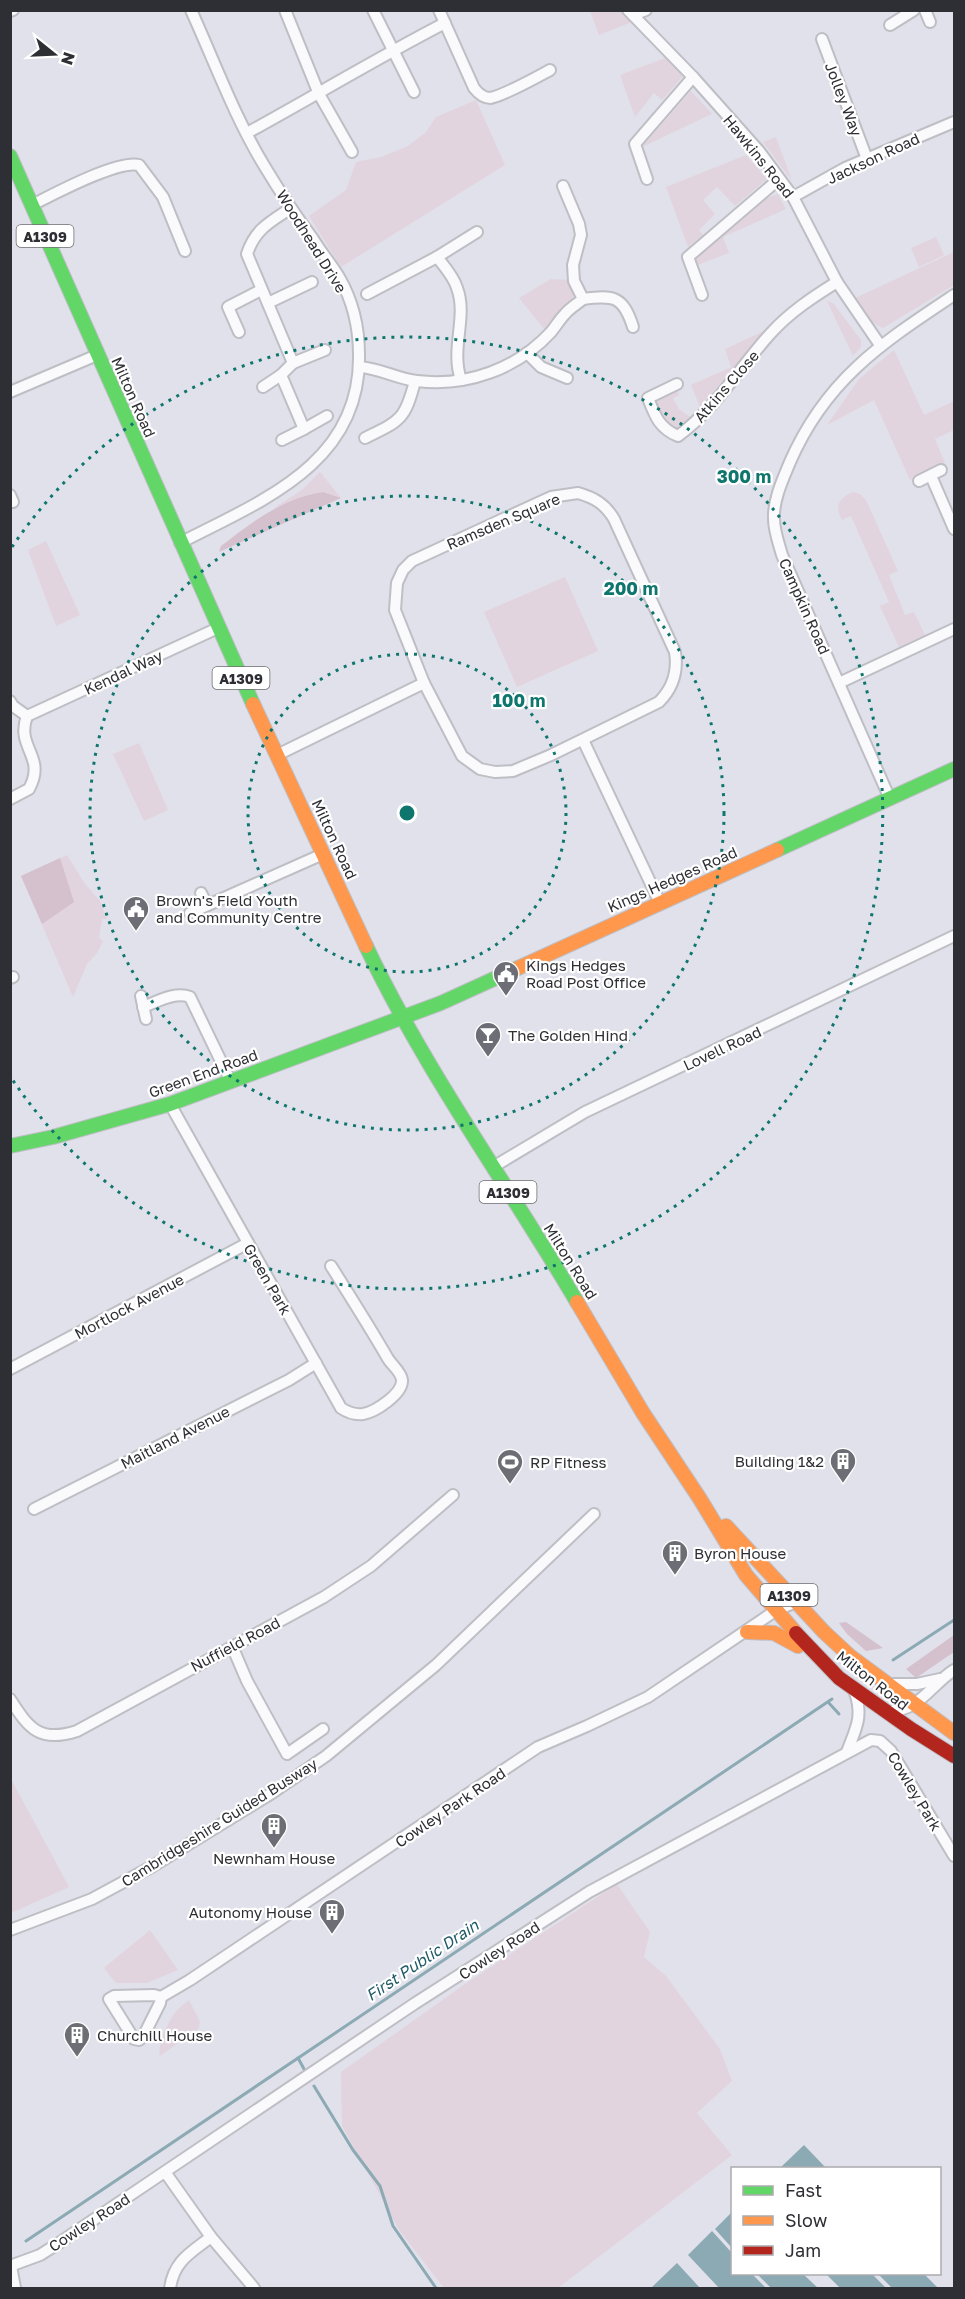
<svg xmlns="http://www.w3.org/2000/svg" width="965" height="2299" font-family="'Golos Text',sans-serif">
<style>
.green{fill:#e2d4de}
.forest{fill:#d5c0cd}
.water{fill:#8caab4}
.lines{fill:none;stroke-linecap:round;stroke-linejoin:round}
.stream{stroke:#8caab4;stroke-width:3}
.street-casing{stroke:#bebec5;stroke-width:14}
.fast-casing{stroke:#bebec5;stroke-width:16}
.slow-casing{stroke:#bebec5;stroke-width:16}
.jam-casing{stroke:#bebec5;stroke-width:16}
.street{stroke:#fafafc;stroke-width:10}
.fast{stroke:#63d668;stroke-width:14}
.slow{stroke:#ff974d;stroke-width:14}
.jam{stroke:#b3261e;stroke-width:14}
.ring{fill:none;stroke:#0f766e;stroke-width:3;stroke-dasharray:3 6}
.labels{text-anchor:middle;dominant-baseline:central;stroke-width:4.5;stroke-linejoin:round;paint-order:stroke}
.shield{fill:#fff;stroke:#6d6d72;stroke-width:1.5}
.shield-label{font-size:14px;font-weight:bold;fill:#2e2e35}
.street-label{font-size:15px;fill:#2e2e35;stroke:#fff}
.poi-label{font-size:15px;fill:#2e2e35;stroke:#fff;text-anchor:start}
.water-label{font-size:16px;font-style:italic;fill:#205b68;stroke:#fff}
.centre{fill:#0f766e;stroke:#fff;stroke-width:3}
.ring-label{font-size:18px;text-anchor:middle;font-weight:bold;fill:#0f766e;stroke:#fff;stroke-width:4.5;stroke-linejoin:round;paint-order:stroke}
</style>
<rect width="100%" height="100%" fill="#e1e1eb"/>
<g class="green">
<polygon points="590,11 620,11 632,22 599,35"/>
<polygon points="665,58 683,76 662,100 654,93 635,117 620,75"/>
<polygon points="691,91 712,114 642,147"/>
<polygon points="476,100 505,165 341,267 309,216 346,190 356,162 381,157 408,146 426,132 436,117"/>
<polygon points="776,137 792,181 763,142"/>
<polygon points="746,155 767,179 735,206 717,187 703,200 715,214 699,230 703,235 688,247 666,187"/>
<polygon points="778,194 786,209 723,237 729,253 695,266 693,260 767,198"/>
<polygon points="936,237 944,255 919,267 911,248"/>
<polygon points="954,252 954,285 883,328 871,322 853,299"/>
<polygon points="551,279 569,280 574,291 572,302 546,331 519,298"/>
<polygon points="827,301 833,303 861,340 861,347 853,356"/>
<polygon points="766,330 700,407 691,385 731,367 725,349"/>
<polygon points="894,350 924,415 954,401 954,430 935,439 945,463 910,480 874,400 827,425 859,379"/>
<polygon points="677,388 679,395 673,398 679,409 693,419 681,430 671,430 665,422 655,399"/>
<polygon points="320,472 341,498 323,492 311,494 274,508 302,490"/>
<path d="M853,492L860,494L866,500L898,571L889,575L905,615L914,612L925,635L899,647L880,606L889,602L851,516L842,520C834,506 839,498 853,492Z"/>
<polygon points="46,541 80,615 56,626 28,550"/>
<polygon points="565,577 598,651 517,687 484,612"/>
<polygon points="139,743 168,810 144,821 113,754"/>
<polygon points="67,855 85,884 100,901 107,919 102,919 99,938 103,941 97,953 87,964 73,997 21,876"/>
<polygon points="10,1777 69,1887 11,1913 10,1913"/>
<polygon points="617,1884 650,1932 644,1957 666,1976 720,2049 732,2081 697,2113 732,2155 558,2288 444,2288 399,2230 342,2126 341,2072 465,1984"/>
<polygon points="150,1930 178,1970 147,1983 116,1983 104,1968"/>
<path d="M189,2000L200,2022L199,2028L160,2056C157,2045 167,2024 174,2014C177,2009 184,2004 189,2000Z"/>
</g>
<g class="forest">
<path d="M323,492L341,498L219,552L221,546C252,522 283,498 323,492Z"/>
<polygon points="60,858 74,902 42,924 21,876"/>
<polygon points="846,1622 883,1648 866,1651 847,1634 839,1623"/>
<polygon points="954,1635 954,1652 916,1678 906,1669"/>
</g>
<g class="water">
<polygon points="804,2145 826,2168 780,2168"/>
<polygon points="732,2212 732,2248 715,2229"/>
<polygon points="712,2231 732,2253 732,2274 752,2274 766,2288 719,2288 688,2255"/>
<polygon points="677,2263 700,2288 653,2288 652,2287"/>
<polygon points="757,2274 803,2274 818,2288 771,2288"/>
<polygon points="826,2274 872,2274 886,2288 840,2288"/>
<polygon points="878,2274 924,2274 938,2288 892,2288"/>
</g>
<g class="lines">
<g class="stream">
<polyline points="893,1660 954,1620"/>
<polyline points="828,1702 839,1714"/>
<polyline points="298,2058 304,2069"/>
<polyline points="314,2086 353,2150 380,2186 393,2226 436,2288"/>
<polyline points="26,2241 832,1699"/>
</g>
<g class="street-casing">
<g id="street">
<polyline points="285,10 319,94 352,152"/>
<polyline points="373,10 414,92"/>
<path d="M439,10L474,88C478,93 483,98 490,98C503,96 537,77 550,70"/>
<polyline points="628,10 693,77 759,151 793,197 837,282 880,345"/>
<polyline points="925,10 930,22"/>
<polyline points="10,11 13,10"/>
<polyline points="633,15 646,10"/>
<polyline points="890,25 914,10"/>
<polyline points="822,39 867,159"/>
<path d="M247,133C313,97 377,58 445,23"/>
<polyline points="647,179 635,144 693,77"/>
<polyline points="793,197 845,168 954,122"/>
<path d="M32,205C54,194 117,160 139,165L163,197L185,251"/>
<path d="M291,208C270,222 255,229 247,254L293,363L281,375L304,429L327,416"/>
<path d="M437,257C444,266 454,277 457,288C468,317 450,348 461,380"/>
<polyline points="367,294 437,257 477,232"/>
<polyline points="702,295 688,257 779,179"/>
<path d="M583,299C614,295 623,296 633,327"/>
<polyline points="268,303 312,282"/>
<polyline points="239,332 228,307 261,290"/>
<polyline points="527,353 541,367 567,378"/>
<polyline points="293,363 325,350"/>
<path d="M359,367C380,368 397,379 417,381C467,387 517,369 551,332C556,326 560,319 565,314C570,308 577,304 583,299L574,281L573,265L581,235L579,224L563,186"/>
<path d="M677,384L648,398C655,416 659,428 678,436C716,408 740,367 771,333C790,312 813,297 837,282"/>
<polyline points="263,387 281,375"/>
<polyline points="10,392 97,355"/>
<path d="M365,438C400,421 405,420 415,381"/>
<polyline points="282,440 304,429"/>
<polyline points="931,476 954,529"/>
<polyline points="919,481 941,470"/>
<path d="M578,493C595,498 605,504 614,519L675,652C678,671 673,688 659,702L551,755L513,771L495,772L480,769L462,756L424,683L395,610L397,583L403,570L412,561L551,497Z"/>
<polyline points="10,495 13,502"/>
<path d="M180,543C261,501 361,464 359,355C359,327 353,301 339,277C331,264 321,252 313,239C296,216 280,192 265,167C235,118 215,63 191,10"/>
<polyline points="839,683 954,629"/>
<polyline points="10,701 13,706 27,716"/>
<polyline points="583,740 660,903"/>
<polyline points="277,755 424,683"/>
<path d="M10,799L29,789C47,756 15,748 27,716L218,628"/>
<path d="M890,799L782,555C779,544 774,531 774,519C773,500 783,479 790,462C826,379 882,343 954,295"/>
<polyline points="201,893 207,905"/>
<polyline points="190,913 323,854"/>
<polyline points="10,978 13,977"/>
<polyline points="141,996 146,1019"/>
<path d="M143,1007C157,1002 175,991 190,997L231,1082"/>
<path d="M170,1104L341,1408C347,1412 355,1415 363,1414C375,1412 403,1394 402,1380C401,1371 391,1365 387,1357C369,1326 350,1296 331,1266"/>
<polyline points="493,1167 585,1112 954,936"/>
<polyline points="10,1369 248,1243"/>
<polyline points="34,1509 289,1380 316,1363"/>
<polyline points="232,1646 247,1681 287,1754 323,1729"/>
<polyline points="890,1684 917,1684 940,1679"/>
<path d="M10,1699C29,1729 40,1743 77,1731L324,1597L371,1566L453,1495"/>
<path d="M889,1711C918,1712 932,1684 954,1670"/>
<path d="M847,1752C856,1728 864,1716 854,1690"/>
<polyline points="10,1930 92,1899 153,1866 272,1793 326,1756 436,1665 594,1514"/>
<polygon points="154,1995 161,1997 160,2003 143,2037 139,2040 134,2039 109,1999 114,1996"/>
<polyline points="161,1997 190,1980 538,1747 587,1726 648,1697 775,1611 796,1602"/>
<polyline points="165,2172 211,2237 254,2288"/>
<polyline points="10,2266 40,2255 59,2243 414,2004 589,1892 871,1740 880,1741 891,1751 954,1856"/>
<polyline points="11,2266 15,2288"/>
<path d="M170,2288C174,2261 190,2253 211,2237"/>
</g>
</g>
<g class="fast-casing">
<g id="fast">
<polyline points="10,156 253,704"/>
<polyline points="777,850 954,769"/>
<path d="M366,946C425,1071 507,1183 577,1302"/>
<polyline points="10,1146 53,1137 170,1104 441,1003 518,968"/>
</g>
</g>
<g class="slow-casing">
<g id="slow">
<polyline points="253,704 366,946"/>
<polyline points="518,968 777,850"/>
<polyline points="577,1302 643,1413 700,1499 746,1575 796,1633"/>
<polyline points="726,1526 824,1632 851,1657 954,1733"/>
<polyline points="747,1632 774,1633 798,1646"/>
</g>
</g>
<g class="jam-casing">
<polyline id="jam" points="796,1633 839,1678 911,1729 954,1756"/>
</g>
<use href="#street" class="street"/>
<use href="#fast" class="fast"/>
<use href="#slow" class="slow"/>
<use href="#jam" class="jam"/>
</g>
<g class="ring">
<circle cx="407" cy="813" r="159"/>
<circle cx="407" cy="813" r="317"/>
<path d="M12 547A476 476 0 1 1 12 1079"/>
</g>
<defs>
<g id="civic-pin" transform="scale(1.35)"><path d="M0 17L-7.5 6A9.5 9.5 0 1 1 7.5 6Z" fill="#6d6d75" stroke="#fff"/><path d="M-.6-6.5H3V-4.5H.6V-3L4-1V1h2V6H-6V1h2V-1L-.6-3ZM-1.2 2.5V6h2.4V2.5Z" fill="#fff"/></g>
<g id="bar-pin" transform="scale(1.35)"><path d="M0 17L-7.5 6A9.5 9.5 0 1 1 7.5 6Z" fill="#6d6d75" stroke="#fff"/><path d="M-6-5H6L.8 .8V4.5H3.5V6h-7V4.5H-.8V.8Z" fill="#fff"/></g>
<g id="building-pin" transform="scale(1.35)"><path d="M0 17L-7.5 6A9.5 9.5 0 1 1 7.5 6Z" fill="#6d6d75" stroke="#fff"/><path d="M-4-6H4V6H1V3H-1V6H-4ZM-2.5-4.3h1.7v1.8h-1.7ZM.8-4.3h1.7v1.8H.8ZM-2.5-1h1.7V.8h-1.7ZM.8-1h1.7V.8H.8Z" fill="#fff"/></g>
<g id="stadium-pin" transform="scale(1.35)"><path d="M0 17L-7.5 6A9.5 9.5 0 1 1 7.5 6Z" fill="#6d6d75" stroke="#fff"/><path d="M0-5a6.5 5 0 1 0 0 10a6.5 5 0 1 0 0-10ZM-3.5-1.8h7v3.6h-7Z" fill="#fff"/></g>
</defs>
<g fill-rule="evenodd">
<use href="#civic-pin" x="136" y="909"/>
<use href="#civic-pin" x="506" y="974"/>
<use href="#bar-pin" x="488" y="1035"/>
<use href="#building-pin" x="843" y="1461"/>
<use href="#stadium-pin" x="510" y="1462"/>
<use href="#building-pin" x="675" y="1553"/>
<use href="#building-pin" x="274" y="1826"/>
<use href="#building-pin" x="332" y="1912"/>
<use href="#building-pin" x="77" y="2035"/>
</g>
<g class="labels">
<g class="shield">
<rect x="16.5" y="225" width="57" height="22" rx="4.5"/>
<rect x="212.5" y="667" width="57" height="22" rx="4.5"/>
<rect x="479.5" y="1181" width="57" height="22" rx="4.5"/>
<rect x="760.5" y="1584" width="57" height="22" rx="4.5"/>
</g>
<g class="shield-label">
<text x="45" y="236">A1309</text>
<text x="241" y="678">A1309</text>
<text x="508" y="1192">A1309</text>
<text x="789" y="1595">A1309</text>
</g>
<g class="street-label">
<text transform="translate(844 99) rotate(69)">Jolley Way</text>
<text transform="translate(759 156) rotate(51)">Hawkins Road</text>
<text transform="translate(873 158) rotate(-25)">Jackson Road</text>
<text transform="translate(312 241) rotate(58)">Woodhead Drive</text>
<text transform="translate(726 386) rotate(-49)">Atkins Close</text>
<text transform="translate(134 397) rotate(66)">Milton Road</text>
<text transform="translate(503 521) rotate(-23)">Ramsden Square</text>
<text transform="translate(805 606) rotate(66)">Campkin Road</text>
<text transform="translate(123 672) rotate(-25)">Kendal Way</text>
<text transform="translate(335 839) rotate(65)">Milton Road</text>
<text transform="translate(672 879) rotate(-24)">Kings Hedges Road</text>
<text transform="translate(722 1048) rotate(-25)">Lovell Road</text>
<text transform="translate(203 1073) rotate(-20)">Green End Road</text>
<text transform="translate(571 1261) rotate(58)">Milton Road</text>
<text transform="translate(268 1279) rotate(60)">Green Park</text>
<text transform="translate(129 1306) rotate(-28)">Mortlock Avenue</text>
<text transform="translate(175 1437) rotate(-27)">Maitland Avenue</text>
<text transform="translate(235 1644) rotate(-28)">Nuffield Road</text>
<text transform="translate(873 1680) rotate(38)">Milton Road</text>
<text transform="translate(915 1791) rotate(59)">Cowley Park</text>
<text transform="translate(450 1807) rotate(-34)">Cowley Park Road</text>
<text transform="translate(219 1822) rotate(-32)">Cambridgeshire Guided Busway</text>
<text transform="translate(499 1950) rotate(-33)">Cowley Road</text>
<text transform="translate(89 2222) rotate(-33)">Cowley Road</text>
</g>
<g class="poi-label">
<text x="156" y="900">Brown's Field Youth<tspan x="156" dy="17">and Community Centre</tspan></text>
<text x="526" y="965">Kings Hedges<tspan x="526" dy="17">Road Post Office</tspan></text>
<text x="508" y="1035">The Golden Hind</text>
<text x="824" y="1461" text-anchor="end">Building 1&amp;2</text>
<text x="530" y="1462">RP Fitness</text>
<text x="694" y="1553">Byron House</text>
<text x="274" y="1858" text-anchor="middle">Newnham House</text>
<text x="312" y="1912" text-anchor="end">Autonomy House</text>
<text x="97" y="2035">Churchill House</text>
</g>
<g class="water-label">
<text transform="translate(422 1960) rotate(-34)">First Public Drain</text>
</g>
</g>
<circle cx="407" cy="813" r="9" class="centre"/>
<g class="ring-label">
<text x="744" y="483">300 m</text>
<text x="631" y="595">200 m</text>
<text x="519" y="707">100 m</text>
</g>
<rect width="965" height="2299" fill="none" stroke="#2e2e35" stroke-width="24"/>
<rect x="731" y="2167" width="210" height="108" fill="#ffffff" stroke="#ababae" stroke-width="1.5"/>
<rect x="743" y="2186" width="30" height="9" fill="#63d668" stroke="#ababae" stroke-width="1.5"/>
<text x="785" y="2197" font-size="18" fill="#2e2e35">Fast</text>
<rect x="743" y="2216" width="30" height="9" fill="#ff974d" stroke="#ababae" stroke-width="1.5"/>
<text x="785" y="2227" font-size="18" fill="#2e2e35">Slow</text>
<rect x="743" y="2246" width="30" height="9" fill="#b3261e" stroke="#ababae" stroke-width="1.5"/>
<text x="785" y="2257" font-size="18" fill="#2e2e35">Jam</text>
<g transform="translate(54 54) rotate(108)" stroke="#ffffff" stroke-width="4.5" paint-order="stroke">
<path d="M0-4.5L10 22L0 15L-10 22Z" fill="#2e2e35"/>
<text y="-9" font-size="16" font-weight="bold" text-anchor="middle" fill="#2e2e35">N</text>
</g>
</svg>
